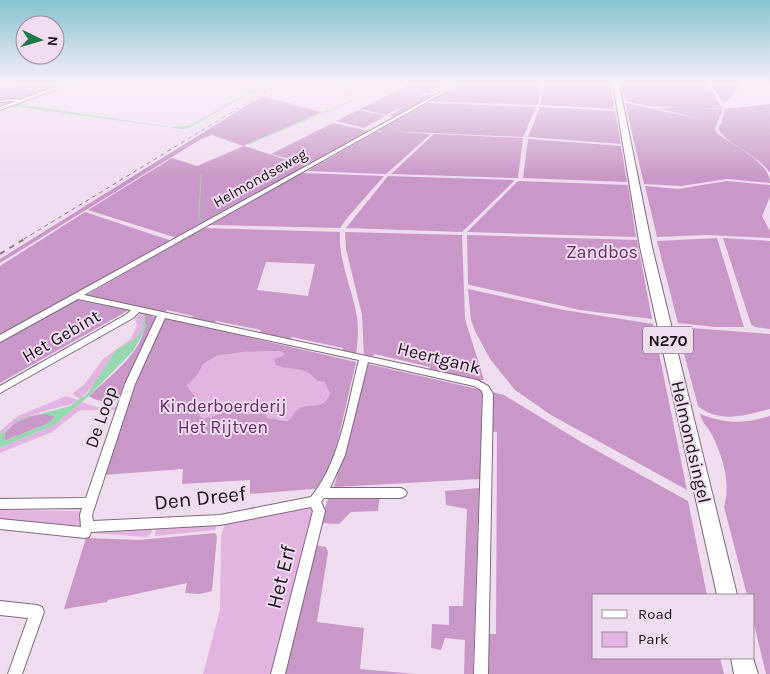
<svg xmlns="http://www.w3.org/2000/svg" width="770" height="674" font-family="Karla,sans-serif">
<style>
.green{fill:#e3b3e1}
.forest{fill:#c997c8;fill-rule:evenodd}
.water{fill:#96d9b0;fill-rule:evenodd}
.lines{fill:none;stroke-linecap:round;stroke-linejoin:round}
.stream{stroke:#96d9b0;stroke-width:1}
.street-casing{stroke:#7c6a7c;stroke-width:2}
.primary-casing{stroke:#7c6a7c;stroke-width:2}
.street{fill:#fff;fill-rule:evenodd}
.primary{fill:#fff;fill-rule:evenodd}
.rail-far1{stroke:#8a7d89;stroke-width:1;stroke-dasharray:4 4;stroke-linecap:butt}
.rail{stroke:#8a7d89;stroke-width:2;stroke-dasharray:5.5 5.5;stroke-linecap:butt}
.labels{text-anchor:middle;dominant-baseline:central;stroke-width:4;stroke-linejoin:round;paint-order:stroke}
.far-street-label{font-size:15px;fill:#171117;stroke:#f0dcef}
.shield{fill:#f0dcef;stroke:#584e58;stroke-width:1}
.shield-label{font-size:16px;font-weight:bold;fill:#171117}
.park-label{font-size:18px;fill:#672b67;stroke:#f0dcef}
.street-label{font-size:18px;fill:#171117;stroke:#f0dcef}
.near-street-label{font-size:21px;fill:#171117;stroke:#f0dcef}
</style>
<rect width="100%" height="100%" fill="#f0dcef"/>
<g class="green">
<polygon points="141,312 156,317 144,315 142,331 135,339 116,350 94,385 80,399 73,395 74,392 84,385 103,359 131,339 137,325 135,319"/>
<path d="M280,351L284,353L283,356L274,359L280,367C289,367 298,367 307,372C315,376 312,380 323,381L330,393C325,409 308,404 298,411C294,413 293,417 290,421L280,419L187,448V386L198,374L203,364L218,356L242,352Z"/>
<path d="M66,396L78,400C71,406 65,405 56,408C35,413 16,420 0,435V431L18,416Z"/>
<polygon points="82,402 96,407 120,407 119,410 80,410 52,432 0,453 0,448 54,425"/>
<polygon points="311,508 315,508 273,674 203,674 220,610 221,536 225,524"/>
<polygon points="0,510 85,511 79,528 0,521"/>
<polygon points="217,522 215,530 155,536 156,526"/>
<polygon points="153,526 151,534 147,537 91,533 93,530"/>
</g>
<g class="forest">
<polygon points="0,84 66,84 13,103 1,101 9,104 0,108 0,106 7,105 0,104 0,88 15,88 0,86"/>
<polygon points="404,84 445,84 428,93 403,88"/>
<polygon points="460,84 542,84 537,105 428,101"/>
<polygon points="545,84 610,85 614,109 540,105"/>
<path d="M621,84H708L722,108H698L723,109L715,128L717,133C732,145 770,162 770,183L727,179L681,186L644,184L625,103L706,120L657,108L686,107L647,106L626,101Z"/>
<polygon points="711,84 742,84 724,104"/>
<polygon points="401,89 425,94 416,100 428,94 433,95 394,117 389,116 405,106 386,115 360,109"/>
<polygon points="262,96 322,112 243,146 212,135 201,139 0,263 0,259"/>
<polygon points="426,103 536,107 523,137 385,131 431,134 386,174 307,171 376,132 384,132 378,130"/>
<path d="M770,104V173C757,154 729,146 718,129L720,124L730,126L721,124L725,109Z"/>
<polygon points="540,107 615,111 621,144 528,137"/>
<polygon points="358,110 385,116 364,128 336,121"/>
<polygon points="333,123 369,131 309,164 271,154"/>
<polygon points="434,134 523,138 518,178 391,174"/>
<polygon points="528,139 621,146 627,182 523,178"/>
<polygon points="244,146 306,166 177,238 88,210 172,158 197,166"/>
<polygon points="302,173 384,176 347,218 340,228 210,225"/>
<polygon points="388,176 513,180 514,181 462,232 346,228"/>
<polygon points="518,181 628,185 636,237 467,232"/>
<polygon points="727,181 770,185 770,197 762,216 770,231 770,238 707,235 657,237 645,186 678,189"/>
<polygon points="85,212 172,241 0,337 0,266"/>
<path d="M204,228L340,232C338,258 351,286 356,312C359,326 358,340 356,355L342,352L343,348L292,337L289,340L259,334L261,330L216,321L213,324L191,319L193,316L167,310L164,313L85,296ZM266,262L315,264L308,296L257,290Z"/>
<polygon points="345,232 462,235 465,319 484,380 476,381 429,371 430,367 375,354 371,358 364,356 362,315 346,249"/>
<polygon points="467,235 637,240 652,319 580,310 470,285 468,284"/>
<polygon points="717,238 744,327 715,327 678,323 657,241"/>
<polygon points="723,238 770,241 770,329 755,327 751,324"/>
<polygon points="468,289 564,310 653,324 687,490 551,415 515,390 490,359 475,331 471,320"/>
<polygon points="77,300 129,310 0,383 0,343"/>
<path d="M144,314L157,318L123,393C115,406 100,403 89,396C110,376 152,346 144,314Z"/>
<path d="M166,318L356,362L333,462L324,488L250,494V480L182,484L183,469L103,475L134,385L161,322ZM279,351L284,353L283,356L274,359L276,365C284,369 297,367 307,372C315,376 312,380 324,382L330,393C325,410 309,403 298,409C294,412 293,418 287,421L267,418L262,409L247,415L242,404C227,402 220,420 202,418L194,410L195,397L187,386L198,374L203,364L217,356L242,352Z"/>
<path d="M677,327L770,334V409C746,415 719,424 698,406Z"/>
<polygon points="368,364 482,390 480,479 334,487"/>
<polygon points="492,392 504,395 583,443 688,501 707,595 594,595 594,658 720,658 724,674 485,674 486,634 496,634 497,432 490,431"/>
<path d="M45,414L53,415L55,417L49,423L4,441L5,433C15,420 30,415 45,414Z"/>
<path d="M700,414C726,424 744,424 770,416V674H766L754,624V595H747L724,507C731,483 723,457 712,435C708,427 702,423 700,414Z"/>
<polygon points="479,488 473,674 464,674 465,640 445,638 441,650 431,648 432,624 449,625 449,606 463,606 467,509 446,505 445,491"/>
<polygon points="380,493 378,511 351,512 339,524 320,523 329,496"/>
<polygon points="215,533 217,536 212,591 200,594 185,593 187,583 108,600 107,602 64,609 86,538 138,540"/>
<polygon points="315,545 326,547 328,552 317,622 364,628 360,669 415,674 282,674"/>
</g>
<g class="water">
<polygon points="263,84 266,84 189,128 182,129 12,106 17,104 170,127 189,126"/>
<path d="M144,314L146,328L133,351L89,396L54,425L0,448V435L21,419L70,406L88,393L116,350L135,339L142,331ZM45,414L55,417L47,424L4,441L5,433C15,420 30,416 45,414Z"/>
</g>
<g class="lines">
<g class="stream">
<polyline points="248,144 356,99 337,84"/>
<polyline points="201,174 199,217 203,223"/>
</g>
<g class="street-casing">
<g id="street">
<polygon points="65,84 70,84 0,110 0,107 16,101 0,102 0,100 17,99 19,100"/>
<path d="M455,84H459L84,295L477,380L488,386L493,394L488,674H474L483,394L481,390L474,386L368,362L345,455L330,488H401L405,490L407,493L405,496L401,498H324L321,502L325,511L285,674H271L313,511L311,507L220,525L91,532L89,537L85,538L0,529V519L81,527L80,515L82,508L0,509V499L86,498L125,384L157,316L139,312L133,318L0,393V386L127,314L131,310L78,299L0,342V335ZM165,318L359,360C347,405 341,461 311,497L220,515L93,521L92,515L135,384Z"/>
<polygon points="0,601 37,605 42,607 44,612 22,674 8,674 28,618 0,615"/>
</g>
</g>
<g class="primary-casing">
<g id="primary">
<polygon points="613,84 619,84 652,247 737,595 717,595 640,247"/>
<polygon points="731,658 753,658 758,674 734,674"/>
</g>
</g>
<use href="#street" class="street"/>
<use href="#primary" class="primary"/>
<polyline class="rail-far1" points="24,239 278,84"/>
<polyline class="rail" points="0,254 26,238"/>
</g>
<linearGradient id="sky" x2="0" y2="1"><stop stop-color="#87c3d2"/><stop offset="0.47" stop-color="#f8eff8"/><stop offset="1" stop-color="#f8eff8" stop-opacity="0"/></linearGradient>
<rect width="770" height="178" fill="url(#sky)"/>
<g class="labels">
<g class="far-street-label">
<text transform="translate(260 178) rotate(-29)">Helmondseweg</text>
</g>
<rect class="shield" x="643" y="326.5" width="50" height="27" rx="4"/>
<g class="shield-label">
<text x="668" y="340">N270</text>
</g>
<g class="park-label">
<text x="602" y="252">Zandbos</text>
<text x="223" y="406">Kinderboerderij<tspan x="223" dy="21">Het Rijtven</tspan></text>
</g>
<g class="street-label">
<text transform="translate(61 336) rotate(-30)">Het Gebint</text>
<text transform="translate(439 358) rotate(14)">Heertgank</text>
<text transform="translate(101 417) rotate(-71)">De Loop</text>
<text transform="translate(691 442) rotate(77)">Helmondsingel</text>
</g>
<g class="near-street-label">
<text transform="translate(200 498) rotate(-6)">Den Dreef</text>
<text transform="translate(281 577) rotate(-76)">Het Erf</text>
</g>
</g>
<rect x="592" y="594" width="162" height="65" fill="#f0dcef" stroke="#998b99"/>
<rect x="602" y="610" width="25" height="8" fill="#ffffff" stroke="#998b99"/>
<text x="638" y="619" font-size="15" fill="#171117">Road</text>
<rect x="602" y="632" width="25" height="15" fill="#e3b3e1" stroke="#998b99"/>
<text x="638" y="644" font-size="15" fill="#171117">Park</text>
<g transform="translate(40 40) rotate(95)"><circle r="24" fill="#f0dcef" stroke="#998b99"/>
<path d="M0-4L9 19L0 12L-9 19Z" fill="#1f784c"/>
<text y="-8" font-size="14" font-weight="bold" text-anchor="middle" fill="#171117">N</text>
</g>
</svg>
